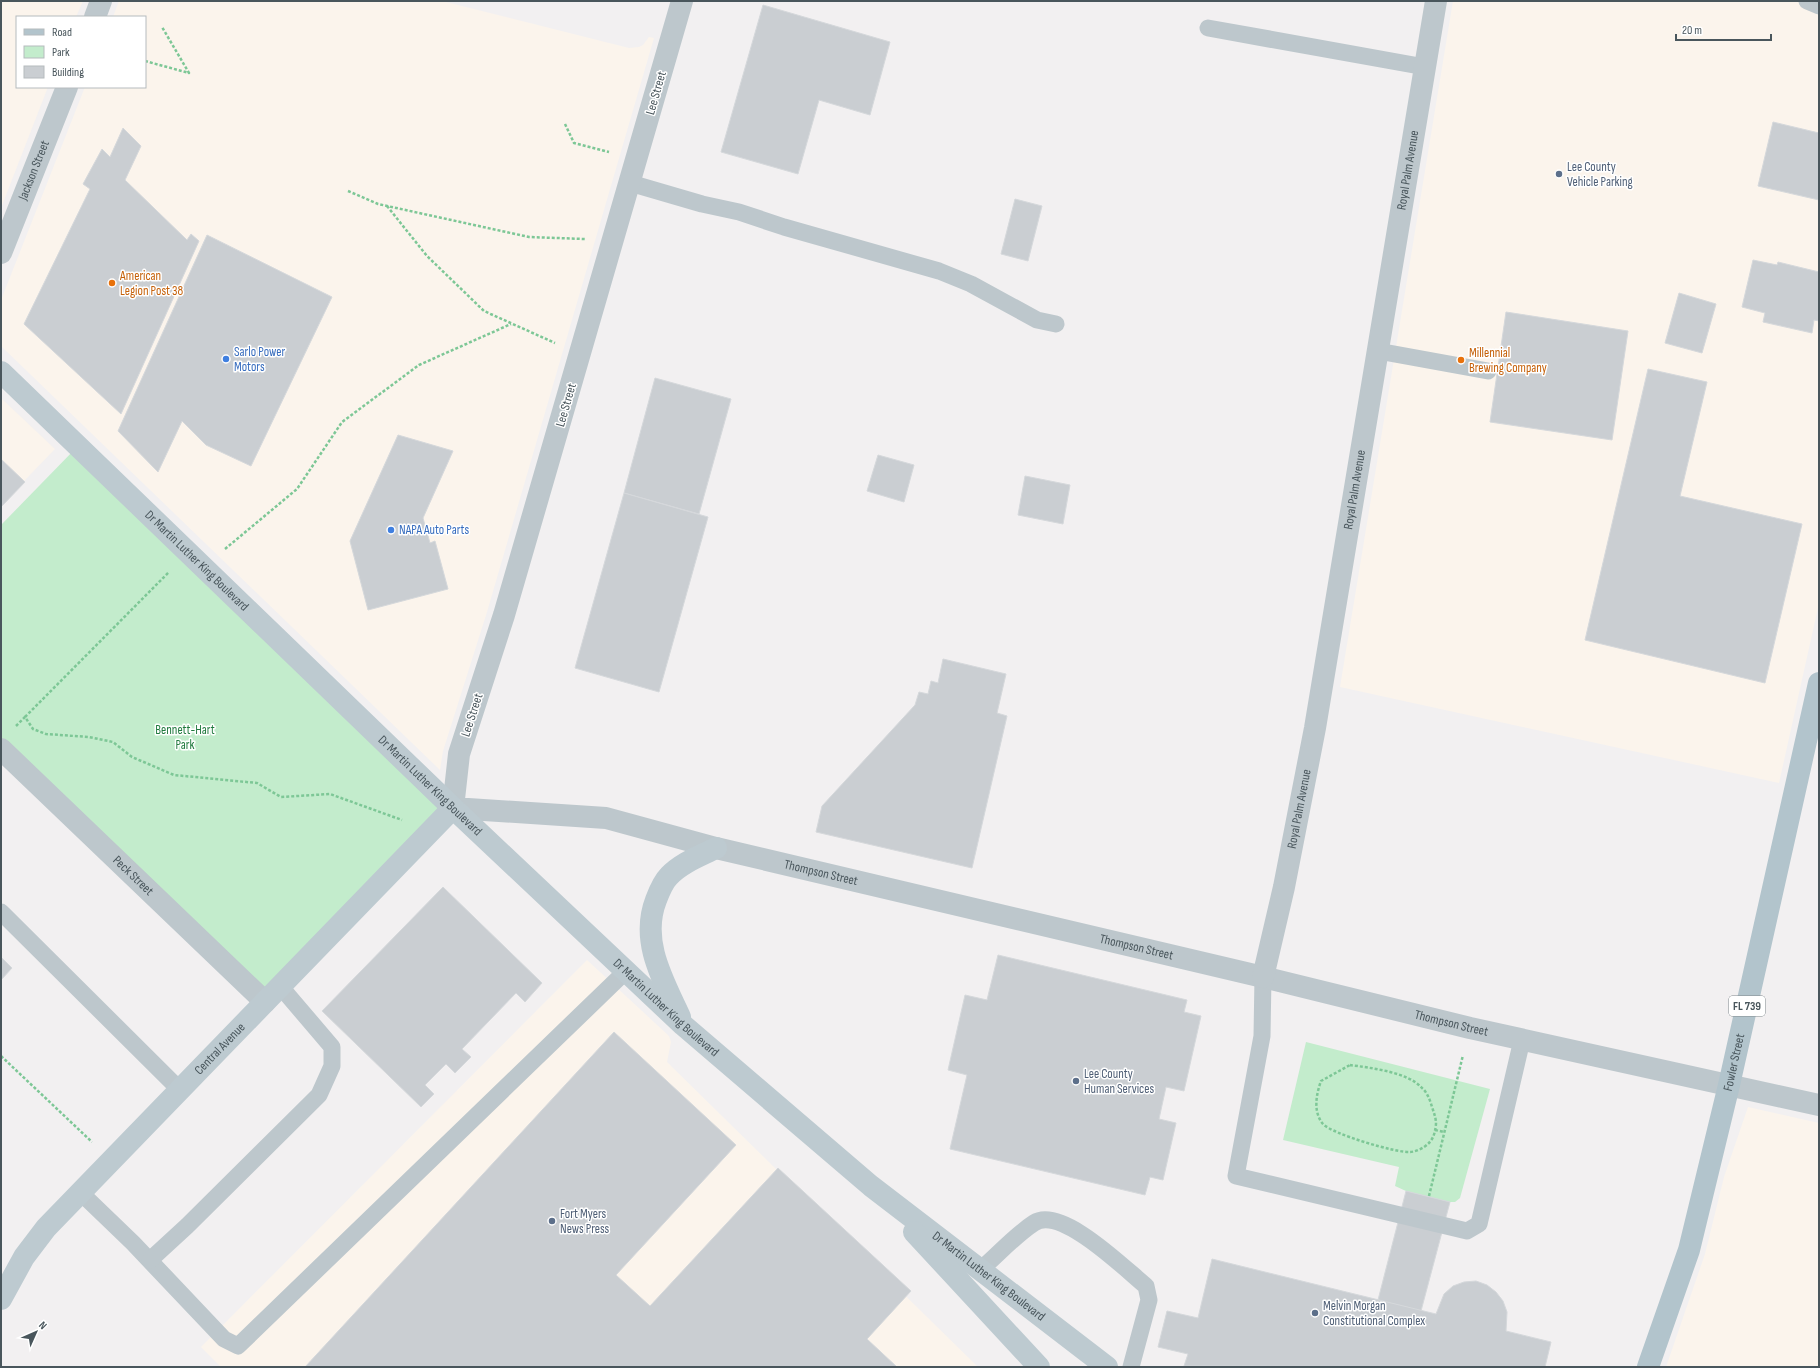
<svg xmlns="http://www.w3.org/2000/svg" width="1820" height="1368" font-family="'Sofia Sans Condensed',sans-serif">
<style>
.commercial{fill:#fbf4ec}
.green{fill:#c3eccc}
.building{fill:#caced2;stroke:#d5d8db}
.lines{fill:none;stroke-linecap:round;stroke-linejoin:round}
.path{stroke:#7dc796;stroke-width:2.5;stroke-dasharray:3 2;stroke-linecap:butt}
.lane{stroke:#bdc7cc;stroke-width:17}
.street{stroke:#bdc7cc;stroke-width:22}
.secondary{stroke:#bdcad0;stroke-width:22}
.primary{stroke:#b2c4cc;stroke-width:22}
.service-dot{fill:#5c6f8a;stroke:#fff;stroke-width:1.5}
.food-dot{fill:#e8710a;stroke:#fff;stroke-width:1.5}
.shop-dot{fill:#3f7fe0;stroke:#fff;stroke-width:1.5}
.labels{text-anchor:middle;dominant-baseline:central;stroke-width:3;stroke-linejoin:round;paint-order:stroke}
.shield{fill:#fff;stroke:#80898d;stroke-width:1}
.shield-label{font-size:12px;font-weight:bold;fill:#49565c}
.street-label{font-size:13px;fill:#49565c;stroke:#fff}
.service-label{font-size:13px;fill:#4e5e75;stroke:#fff;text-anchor:start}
.food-label{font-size:13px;fill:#c56008;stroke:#fff;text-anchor:start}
.shop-label{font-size:13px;fill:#366cbe;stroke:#fff;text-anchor:start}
.park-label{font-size:13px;fill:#1f793d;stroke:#fff}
</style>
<rect width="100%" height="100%" fill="#f2f0f1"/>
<g class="commercial">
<polygon points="1,1 83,1 76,17 17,17 17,87 48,87 1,208"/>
<polygon points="119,1 442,1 629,48 639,47 643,45 649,37 654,38 487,612 443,751 440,770 1,346 1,300 85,87 145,87 145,17 113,17"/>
<polygon points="1453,1 1819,1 1819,603 1779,783 1340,687"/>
<polygon points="1,398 55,449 1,505"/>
<polygon points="587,960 669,1036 671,1042 667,1062 978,1367 221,1367 201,1347"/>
<polygon points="1748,1107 1819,1123 1819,1367 1666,1367 1705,1254 1724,1177"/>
</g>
<g class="green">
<polygon points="77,447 453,808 264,1001 1,749 1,525"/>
<polygon points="1306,1042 1490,1089 1460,1198 1455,1202 1450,1202 1406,1191 1395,1186 1399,1167 1283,1140"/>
</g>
<g class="building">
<polygon points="763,5 890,42 870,115 819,100 798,174 721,152"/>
<polygon points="1773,122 1819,133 1819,200 1758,186"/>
<polygon points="123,128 141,146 125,180 187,240 191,234 199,241 121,414 24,324 90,189 83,184 102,149 110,157"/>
<polygon points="1015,199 1042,206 1028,261 1001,254"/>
<polygon points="207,235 332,297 251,466 206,445 182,421 158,472 118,431"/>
<polygon points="1753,260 1777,265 1778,262 1819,272 1819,321 1814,320 1812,333 1763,322 1765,313 1742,307"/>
<polygon points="1679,293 1716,304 1702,353 1665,343"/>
<polygon points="1506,312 1628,331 1612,440 1490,422"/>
<polygon points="1648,369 1707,382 1680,496 1802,524 1765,683 1585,640"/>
<polygon points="655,378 731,399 699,514 624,493"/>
<polygon points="398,435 453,451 423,518 430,543 435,541 448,589 368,610 350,541"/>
<polygon points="878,455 914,465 904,502 867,491"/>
<polygon points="1,459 25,482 1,507"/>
<polygon points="1025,476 1070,485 1063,524 1018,515"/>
<polygon points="624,493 708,517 659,692 575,668"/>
<polygon points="943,659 1006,674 997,713 1007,716 972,868 816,832 822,806 915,705 919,692 928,694 931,681 938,683"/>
<polygon points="443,887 542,983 525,1002 516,993 462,1049 471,1057 455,1073 446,1064 425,1085 434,1094 421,1107 322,1011"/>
<polygon points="998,955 1187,1000 1184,1012 1201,1016 1184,1091 1166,1087 1159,1119 1176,1123 1163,1180 1150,1177 1145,1195 950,1149 967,1075 948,1070 965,995 987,1000"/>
<polygon points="1,957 12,968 1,980"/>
<polygon points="614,1032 736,1145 616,1275 650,1306 778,1168 911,1291 867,1339 897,1367 305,1367"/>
<polygon points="1406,1191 1450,1202 1421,1311 1378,1300"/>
<polygon points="1212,1259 1436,1314 1444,1294 1453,1286 1464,1282 1476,1281 1487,1285 1496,1292 1503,1301 1507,1312 1506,1331 1551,1342 1545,1367 1184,1366 1188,1354 1158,1347 1167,1311 1198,1318"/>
</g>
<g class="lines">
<g class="path">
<polyline points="145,61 189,73 162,27"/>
<polyline points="565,124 574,143 609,152"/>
<polyline points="348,191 378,204 529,237 585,239"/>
<polyline points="387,206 427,256 484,311 555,343"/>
<polyline points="225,549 297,489 342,422 419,365 511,324"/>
<polyline points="25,717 169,572"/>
<polyline points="16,726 25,717 33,729 46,734 89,737 113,742 132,757 174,775 257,783 281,797 330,794 402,820"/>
<polyline points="1,1056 92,1142"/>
<path d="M1350,1065C1371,1068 1408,1072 1422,1088C1427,1092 1430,1100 1432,1107C1434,1113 1436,1118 1436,1124C1435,1134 1433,1141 1424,1147C1421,1149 1414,1152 1410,1152C1396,1153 1332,1134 1323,1124C1313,1112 1316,1095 1321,1081Z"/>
<polyline points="1435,1130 1444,1132"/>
<polyline points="1429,1196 1463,1055"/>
</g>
<g class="lane">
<polyline points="1807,1 1819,6"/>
<polyline points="1208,28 1425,67"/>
<polyline points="630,183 702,204 739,212 784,227 939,271 971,284 1037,320 1056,324"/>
<polyline points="1378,351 1488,371"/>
<polyline points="1,912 180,1090"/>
<polyline points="1263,977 1262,1036 1236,1176 1467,1231 1479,1224 1522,1040"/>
<polyline points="80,1192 133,1243 224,1339 238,1346 626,971"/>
<polyline points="150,1260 187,1226 319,1095 332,1066 332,1047 280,986"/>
<path d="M980,1270C998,1255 1014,1236 1034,1223C1061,1205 1125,1269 1146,1286L1149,1300L1131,1367"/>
</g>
<g class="street">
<path id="s1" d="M682,1L504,615L459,754L453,808L606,818L716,848L1263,977L1470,1028L1819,1105"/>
<polyline points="95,17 101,1"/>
<path id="s2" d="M1,253L67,87"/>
<path id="s3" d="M1,749L265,1002"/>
<path id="s4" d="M1263,977L1284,887L1315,728L1436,1"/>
</g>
<g class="secondary">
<path id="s5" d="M1,372L453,808L683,1025L871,1186L1107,1367"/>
<path d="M680,1017C663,980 640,941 656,900C659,892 663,882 669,876C681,863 700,856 716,848"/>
<polyline points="914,1232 1039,1367"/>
<path id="s6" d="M1,1299L24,1257L46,1228L453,808"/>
</g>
<path class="primary" id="s7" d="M1648,1367L1689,1250L1729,1085L1819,683"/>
</g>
<g class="service-dot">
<circle cx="1559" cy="174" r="4"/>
<circle cx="1076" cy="1081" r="4"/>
<circle cx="552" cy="1221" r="4"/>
<circle cx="1315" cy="1313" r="4"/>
</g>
<g class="food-dot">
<circle cx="112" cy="283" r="4"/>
<circle cx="1461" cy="360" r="4"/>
</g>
<g class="shop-dot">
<circle cx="226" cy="359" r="4"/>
<circle cx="391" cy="530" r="4"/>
</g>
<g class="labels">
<rect class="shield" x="1729" y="996" width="36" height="20" rx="3"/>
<g class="shield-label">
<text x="1747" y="1006">FL 739</text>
</g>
<g class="street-label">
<text transform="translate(656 93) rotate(-74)">Lee Street</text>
<text stroke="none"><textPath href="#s2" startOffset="89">Jackson Street</textPath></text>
<text stroke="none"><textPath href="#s4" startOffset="820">Royal Palm Avenue</textPath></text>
<text transform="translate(566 405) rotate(-74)">Lee Street</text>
<text stroke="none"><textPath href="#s4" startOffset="496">Royal Palm Avenue</textPath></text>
<text stroke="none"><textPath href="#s5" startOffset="272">Dr Martin Luther King Boulevard</textPath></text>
<text transform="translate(472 715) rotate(-72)">Lee Street</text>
<text stroke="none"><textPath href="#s5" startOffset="596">Dr Martin Luther King Boulevard</textPath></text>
<text stroke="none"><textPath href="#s4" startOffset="172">Royal Palm Avenue</textPath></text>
<text stroke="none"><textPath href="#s1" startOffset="1215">Thompson Street</textPath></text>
<text stroke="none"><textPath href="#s3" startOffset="183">Peck Street</textPath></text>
<text stroke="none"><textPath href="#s1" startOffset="1539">Thompson Street</textPath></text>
<text stroke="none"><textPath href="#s5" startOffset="920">Dr Martin Luther King Boulevard</textPath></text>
<text stroke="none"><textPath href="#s1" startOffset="1863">Thompson Street</textPath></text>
<text stroke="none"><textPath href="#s6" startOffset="334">Central Avenue</textPath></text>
<text stroke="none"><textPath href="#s7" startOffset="317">Fowler Street</textPath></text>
<text stroke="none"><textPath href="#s5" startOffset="1340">Dr Martin Luther King Boulevard</textPath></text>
</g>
<g class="service-label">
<text x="1567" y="167">Lee County<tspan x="1567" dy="15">Vehicle Parking</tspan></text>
<text x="1084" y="1074">Lee County<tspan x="1084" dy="15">Human Services</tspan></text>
<text x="560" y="1214">Fort Myers<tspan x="560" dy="15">News Press</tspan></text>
<text x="1323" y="1306">Melvin Morgan<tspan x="1323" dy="15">Constitutional Complex</tspan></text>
</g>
<g class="food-label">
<text x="120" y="276">American<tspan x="120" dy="15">Legion Post 38</tspan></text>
<text x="1469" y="353">Millennial<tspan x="1469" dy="15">Brewing Company</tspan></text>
</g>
<g class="shop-label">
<text x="234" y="352">Sarlo Power<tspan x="234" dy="15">Motors</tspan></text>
<text x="399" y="530">NAPA Auto Parts</text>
</g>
<g class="park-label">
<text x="185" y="730">Bennett-Hart<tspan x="185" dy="15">Park</tspan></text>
</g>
</g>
<rect width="1820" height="1368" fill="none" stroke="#49565c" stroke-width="4"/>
<rect x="16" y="16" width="130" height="72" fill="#ffffff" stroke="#b6bbbe"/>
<rect x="24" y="29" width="20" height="6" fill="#b2c4cc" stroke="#b6bbbe"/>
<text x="52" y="36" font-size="12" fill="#49565c">Road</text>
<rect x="24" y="46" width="20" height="12" fill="#c3eccc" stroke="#b6bbbe"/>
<text x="52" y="56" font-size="12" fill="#49565c">Park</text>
<rect x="24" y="66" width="20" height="12" fill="#caced2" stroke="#b6bbbe"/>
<text x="52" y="76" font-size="12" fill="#49565c">Building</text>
<g transform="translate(36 1332) rotate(45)" stroke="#ffffff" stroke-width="3" paint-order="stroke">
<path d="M0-3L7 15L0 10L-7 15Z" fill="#49565c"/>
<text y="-6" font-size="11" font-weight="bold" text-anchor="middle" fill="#49565c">N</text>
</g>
<path d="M1676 34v6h95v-6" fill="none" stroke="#49565c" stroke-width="2"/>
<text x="1682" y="34" font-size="12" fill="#49565c" stroke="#ffffff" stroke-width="3" paint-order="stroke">20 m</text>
</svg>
